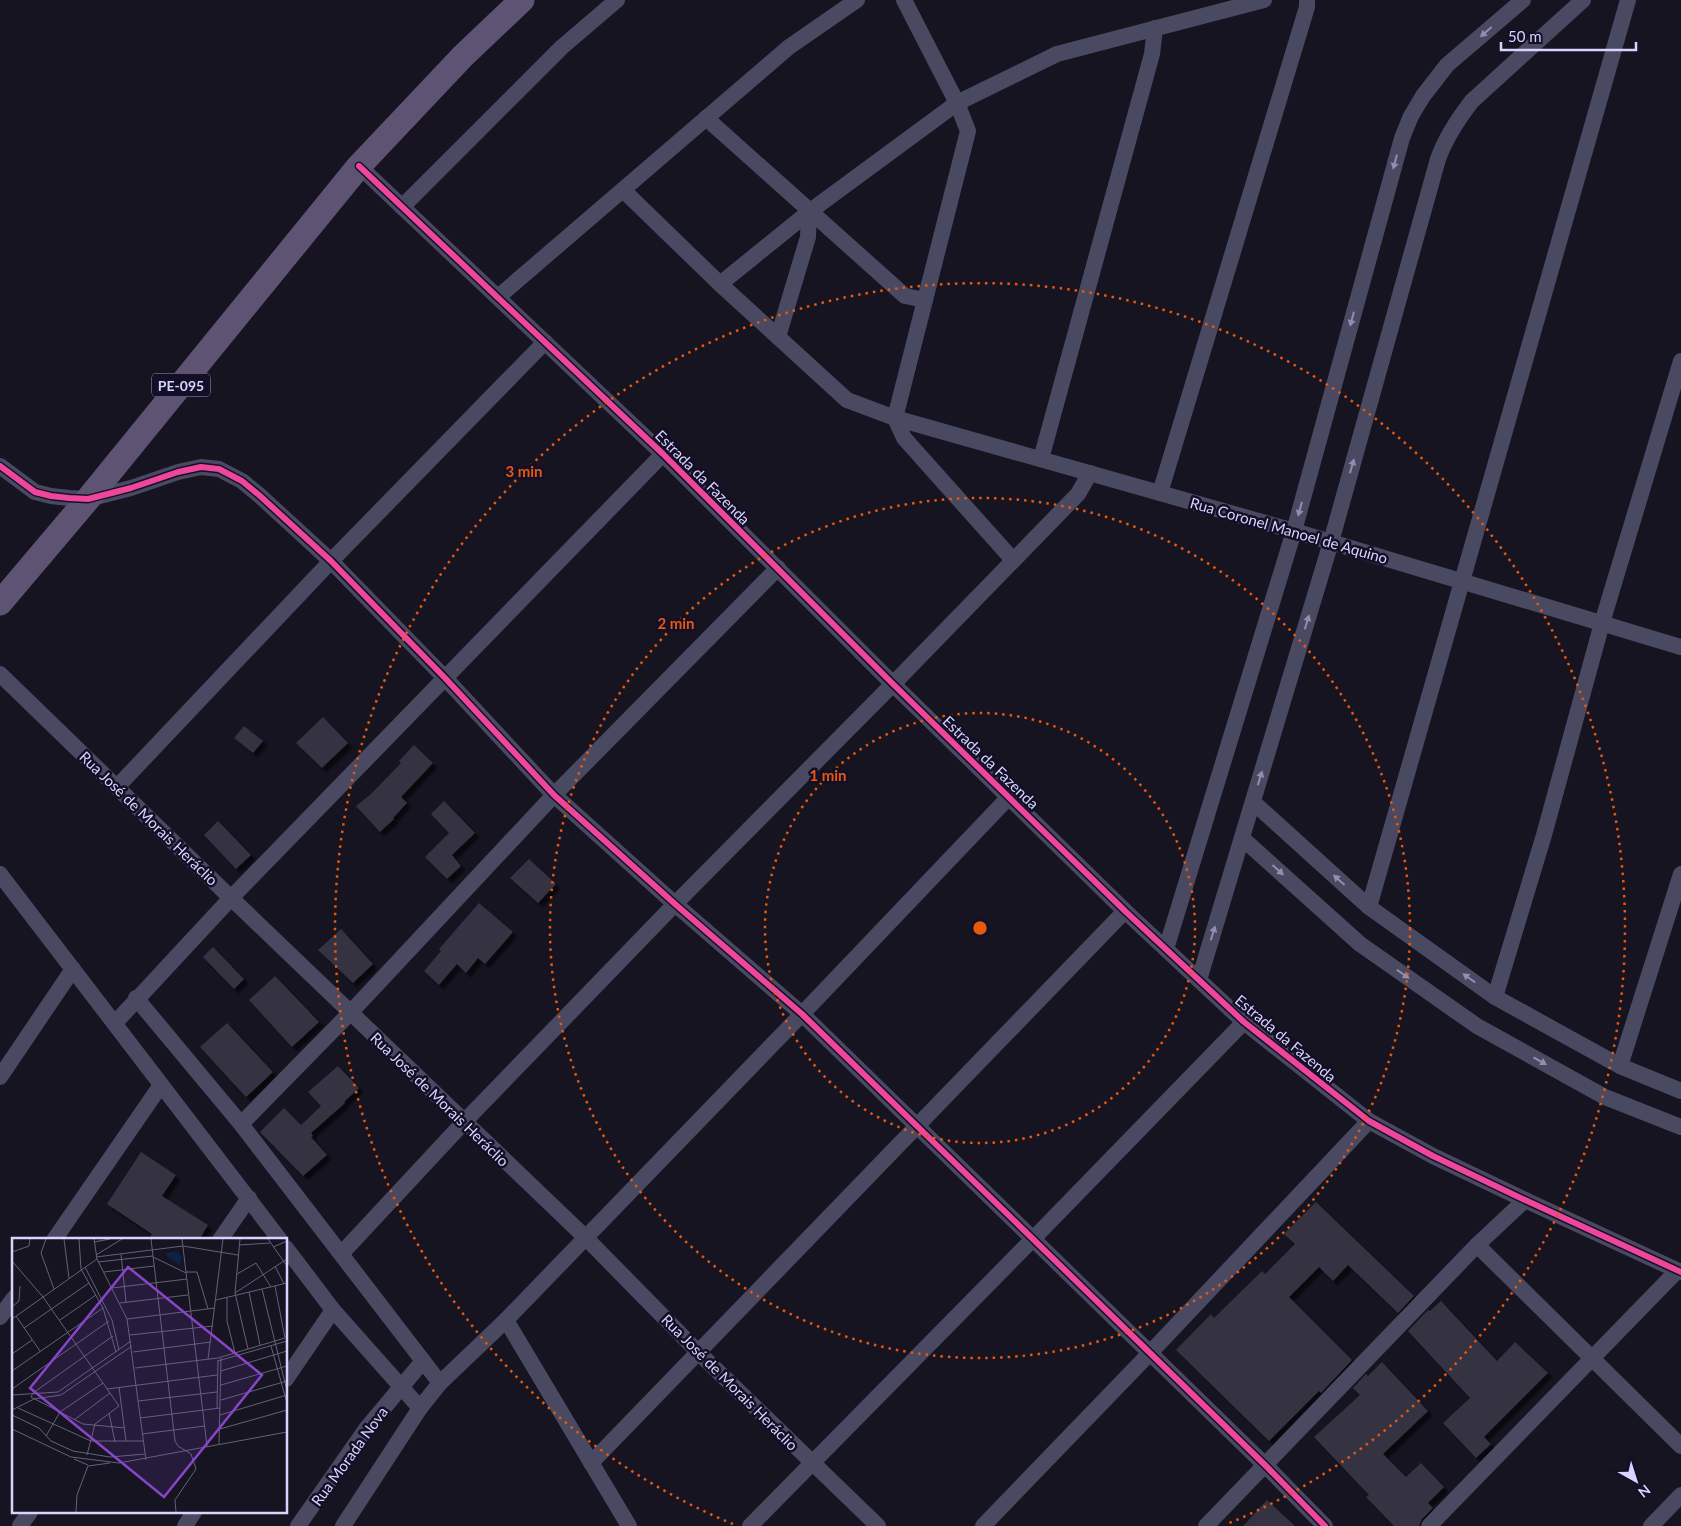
<svg xmlns="http://www.w3.org/2000/svg" width="1681" height="1526" font-family="Lato,sans-serif">
<style>
.building{fill:#343243;filter:url(#shadow)}
.lines{fill:none;stroke-linecap:round;stroke-linejoin:round}
.minor{stroke:#4a4962;stroke-width:16}
.primary{stroke:#5e5373;stroke-width:25}
.cycleway-casing{stroke:#130f26;stroke-width:9}
.cycleway{stroke:#ed469a;stroke-width:6}
.oneway{fill:#928eb0}
.ring{fill:none;stroke:#e8590c;stroke-width:2.5;stroke-dasharray:2.5 5}
.labels{text-anchor:middle;dominant-baseline:central;stroke-width:5;stroke-linejoin:round;paint-order:stroke}
.shield{fill:#130f26;stroke:#9e99be;stroke-width:1}
.shield-label{font-size:14px;font-weight:bold;fill:#d9d4ff}
.street-label{font-size:15px;fill:#d9d4ff;stroke:#130f26}
.inset-road{fill:none;stroke:#64617a;stroke-width:1}
.view{fill:#8945c9;fill-opacity:0.15;stroke:#8945c9;stroke-width:2.5}
.inset-edge{fill:none;stroke:#d9d4ff;stroke-width:2.5}
.centre{fill:#e8590c;stroke:#130f26;stroke-width:2.5}
.ring-label{font-size:15px;text-anchor:middle;font-weight:bold;fill:#e8590c;stroke:#130f26;stroke-width:5;stroke-linejoin:round;paint-order:stroke}
</style>
<defs>
<filter id="shadow"><feDropShadow dx="4.5" dy="4.5" stdDeviation="1" flood-color="#0009"/></filter>
</defs>
<rect width="100%" height="100%" fill="#161421"/>
<g class="building">
<polygon points="323,717 348,743 322,768 296,743"/>
<polygon points="244,726 263,741 253,753 234,738"/>
<polygon points="414,745 433,763 401,797 407,803 393,818 394,819 380,832 356,806 371,794 401,763 399,761"/>
<polygon points="444,801 475,833 452,855 461,866 447,879 425,857 449,833 431,814"/>
<polygon points="218,821 251,855 236,869 204,835"/>
<polygon points="529,859 556,884 538,903 510,878"/>
<polygon points="479,903 513,932 485,964 478,958 466,973 457,964 439,985 424,971 441,951 439,949"/>
<polygon points="341,929 373,964 353,983 318,950"/>
<polygon points="213,947 244,979 234,989 203,957"/>
<polygon points="275,976 319,1022 292,1047 249,1000"/>
<polygon points="227,1023 273,1072 246,1097 200,1047"/>
<polygon points="338,1066 359,1088 344,1102 345,1103 311,1133 313,1136 311,1137 327,1155 303,1176 260,1132 284,1108 301,1125 321,1106 308,1092"/>
<polygon points="141,1152 176,1175 162,1196 208,1225 199,1240 148,1240 152,1234 107,1204"/>
<polygon points="1316,1202 1414,1296 1398,1313 1348,1265 1333,1281 1319,1267 1289,1297 1352,1360 1321,1393 1319,1391 1269,1441 1176,1350 1211,1314 1214,1318 1262,1271 1265,1274 1295,1244 1284,1234"/>
<polygon points="1441,1301 1497,1361 1515,1342 1548,1373 1484,1437 1491,1444 1476,1458 1443,1423 1470,1398 1408,1331 1428,1310 1430,1311"/>
<polygon points="1382,1362 1428,1411 1383,1454 1406,1477 1421,1463 1444,1487 1428,1503 1433,1508 1422,1519 1419,1526 1394,1526 1366,1497 1369,1495 1314,1437 1360,1395 1353,1388 1366,1374 1368,1376"/>
<polygon points="1267,1500 1295,1526 1243,1526"/>
</g>
<g class="lines">
<g class="minor">
<polyline points="904,0 957,103 968,131 895,418 904,438 1013,560"/>
<polyline points="706,118 905,296 925,300"/>
<polyline points="359,166 663,454 893,684 1125,911 1244,1022 1369,1121 1433,1156 1525,1200 1681,1272"/>
<polyline points="623,190 720,284 847,400 895,418 1294,531 1681,647"/>
<polyline points="402,207 562,47 617,0"/>
<polyline points="720,284 809,212 957,103 1057,54 1264,0"/>
<polyline points="498,297 789,47 857,0"/>
<polyline points="778,337 808,237 809,212"/>
<polyline points="1041,459 1152,54 1155,28"/>
<polyline points="0,466 35,492 51,496 69,498 88,499 131,488 178,472 201,467 219,469 242,481 259,495 331,561 445,678 554,795 675,904 802,1014 1265,1465 1325,1526"/>
<polyline points="1160,493 1307,7 1307,0"/>
<polyline points="0,674 231,898 585,1237 699,1353 878,1526"/>
<polyline points="117,787 331,561 545,342"/>
<polyline points="1253,802 1369,907 1495,997 1620,1066 1681,1091"/>
<polyline points="1242,838 1360,944 1477,1026 1605,1097 1681,1127"/>
<polyline points="0,874 280,1240"/>
<polyline points="1369,907 1628,0"/>
<polyline points="1166,949 1294,531 1402,138 1411,116 1423,96 1447,65 1523,0"/>
<path d="M1199,980L1331,542L1438,159C1446,137 1458,119 1472,101L1583,0"/>
<polyline points="1495,997 1544,835 1602,623 1681,361"/>
<polyline points="136,998 241,1124 440,1383"/>
<polyline points="115,1023 231,898 663,454"/>
<polyline points="1620,1066 1681,874"/>
<polyline points="0,1077 73,969"/>
<polyline points="241,1124 351,1012 554,795 778,568"/>
<polyline points="54,1240 161,1085"/>
<polyline points="220,1240 249,1198"/>
<polyline points="1477,1245 1681,1446"/>
<polyline points="286,1248 333,1310 420,1408"/>
<polyline points="342,1253 464,1122 675,904 893,684 1078,494 1090,473"/>
<polyline points="0,1317 14,1298"/>
<polyline points="506,1320 629,1526"/>
<polyline points="286,1379 333,1310"/>
<polyline points="591,1463 1125,911"/>
<polyline points="20,1526 30,1512"/>
<polyline points="185,1526 194,1512"/>
<polyline points="298,1526 366,1429 423,1361"/>
<polyline points="343,1526 420,1408 440,1383 506,1320 802,1014 1009,797"/>
<polyline points="750,1526 1032,1240 1244,1022"/>
<polyline points="983,1526 1150,1353 1369,1121"/>
<polyline points="1206,1526 1477,1245 1525,1200"/>
<polyline points="1429,1526 1677,1271"/>
<polyline points="1651,1526 1681,1495"/>
</g>
<polyline class="primary" points="0,603 88,499 359,166 463,56 522,0"/>
<g class="cycleway-casing">
<g id="cycleway">
<polyline points="359,166 663,454 893,684 1125,911 1244,1022 1369,1121 1433,1156 1525,1200 1681,1272"/>
<polyline points="0,466 35,492 51,496 69,498 88,499 131,488 178,472 201,467 219,469 242,481 259,495 331,561 445,678 554,795 675,904 802,1014 1265,1465 1325,1526"/>
</g>
</g>
<use href="#cycleway" class="cycleway"/>
</g>
<defs><path id="oneway-solid" d="M-6-.8H1V-3.2L6.5 0L1 3.2V.8H-6Z" transform="scale(1.25)"/></defs>
<g class="oneway">
<use href="#oneway-solid" transform="translate(1486 32) rotate(139)"/>
<use href="#oneway-solid" transform="translate(1395 162) rotate(105)"/>
<use href="#oneway-solid" transform="translate(1352 319) rotate(105)"/>
<use href="#oneway-solid" transform="translate(1352 466) rotate(-74)"/>
<use href="#oneway-solid" transform="translate(1300 509) rotate(105)"/>
<use href="#oneway-solid" transform="translate(1307 622) rotate(-73)"/>
<use href="#oneway-solid" transform="translate(1260 778) rotate(-73)"/>
<use href="#oneway-solid" transform="translate(1278 870) rotate(42)"/>
<use href="#oneway-solid" transform="translate(1339 880) rotate(-138)"/>
<use href="#oneway-solid" transform="translate(1213 933) rotate(-73)"/>
<use href="#oneway-solid" transform="translate(1403 974) rotate(35)"/>
<use href="#oneway-solid" transform="translate(1469 978) rotate(-144)"/>
<use href="#oneway-solid" transform="translate(1540 1061) rotate(29)"/>
</g>
<g class="ring">
<circle cx="980" cy="928" r="215"/>
<circle cx="980" cy="928" r="430"/>
<path d="M733 1524A645 645 0 1 1 1227 1524"/>
</g>
<g class="labels">
<rect class="shield" x="152" y="373.5" width="58" height="23" rx="4"/>
<g class="shield-label">
<text x="181" y="385">PE-095</text>
</g>
<g class="street-label">
<text transform="translate(703 477) rotate(45)">Estrada da Fazenda</text>
<text transform="translate(1289 530) rotate(16)">Rua Coronel Manoel de Aquino</text>
<text transform="translate(991 762) rotate(44)">Estrada da Fazenda</text>
<text transform="translate(149 818) rotate(44)">Rua José de Morais Heráclio</text>
<text transform="translate(1286 1038) rotate(40)">Estrada da Fazenda</text>
<text transform="translate(440 1099) rotate(44)">Rua José de Morais Heráclio</text>
<text transform="translate(730 1382) rotate(45)">Rua José de Morais Heráclio</text>
<text transform="translate(349 1456) rotate(-54)">Rua Morada Nova</text>
</g>
</g>
<g transform="translate(12 1238)">
<rect width="275" height="275" fill="#161421"/>
<path d="M166,13L170,19L168,27L154,18V15Z" fill="#0d2144"/>
<path class="inset-road" d="M34,1L29,15L42,51M52,1L57,40M67,1L69,31L91,70L104,114M82,1L85,21L115,81L134,222M139,1L163,203L166,208L179,216L184,231L163,262L164,274M170,1L195,208M228,1L223,55L236,111M256,1L275,28M82,4L98,1M227,7L258,5M261,9L275,3M0,14L17,8L18,1M109,16L114,64M84,17L110,1M84,19L171,8L226,17M141,19L174,35M0,23L31,59L107,168M86,24L141,18M263,28L272,46M73,29L100,82L107,112M92,34L142,28M174,34H185L196,71M225,36L244,25L259,49M100,50L175,41M250,51L275,153M237,54L248,107M223,55L275,21M215,59V83L223,115M204,62L275,45M108,65L176,57M0,69L7,63L8,48M4,78L28,113M0,81L85,21M115,81L203,70M48,82L84,57M12,90L77,45M118,97L201,88M101,98L21,155L19,159L71,186L113,190M259,108L275,165M121,114L199,104M0,116L20,102M196,121L211,1M206,123L275,103M123,130L206,120L273,100L263,48M0,133L91,70M209,133L275,113M209,147L275,128M107,149L114,203M0,151L97,83M95,151L205,137M0,157L46,154L119,103M209,162L275,143M126,163L205,154M6,170L79,203H131M205,170L206,122M0,172L22,161L49,157L120,108M97,175L103,204M0,177L27,190L39,203L61,213L98,219L133,216M208,177L275,157M128,180L208,170M62,182L98,155M0,191L59,219L107,225L275,194M208,191L275,172M130,196L193,188M34,198L48,174L91,145M207,206L209,120M75,217L83,186L107,168M62,221L76,227M64,274L65,257L76,228L98,225"/>
<path class="view" d="M116,29L250,137L152,259L18,150Z"/>
<rect width="275" height="275" class="inset-edge"/>
</g>
<circle cx="980" cy="928" r="8" class="centre"/>
<g class="ring-label">
<text x="524" y="477">3 min</text>
<text x="676" y="629">2 min</text>
<text x="828" y="781">1 min</text>
</g>
<g transform="translate(1636 1481) rotate(141)" stroke="#130f26" stroke-width="4" paint-order="stroke">
<path d="M0-4L9 19L0 12L-9 19Z" fill="#d9d4ff"/>
<text y="-8" font-size="14" font-weight="bold" text-anchor="middle" fill="#d9d4ff">N</text>
</g>
<path d="M1501 42v8h135v-8" fill="none" stroke="#d9d4ff" stroke-width="2.5"/>
<text x="1508" y="42" font-size="15" fill="#d9d4ff" stroke="#130f26" stroke-width="4" paint-order="stroke">50 m</text>
</svg>
